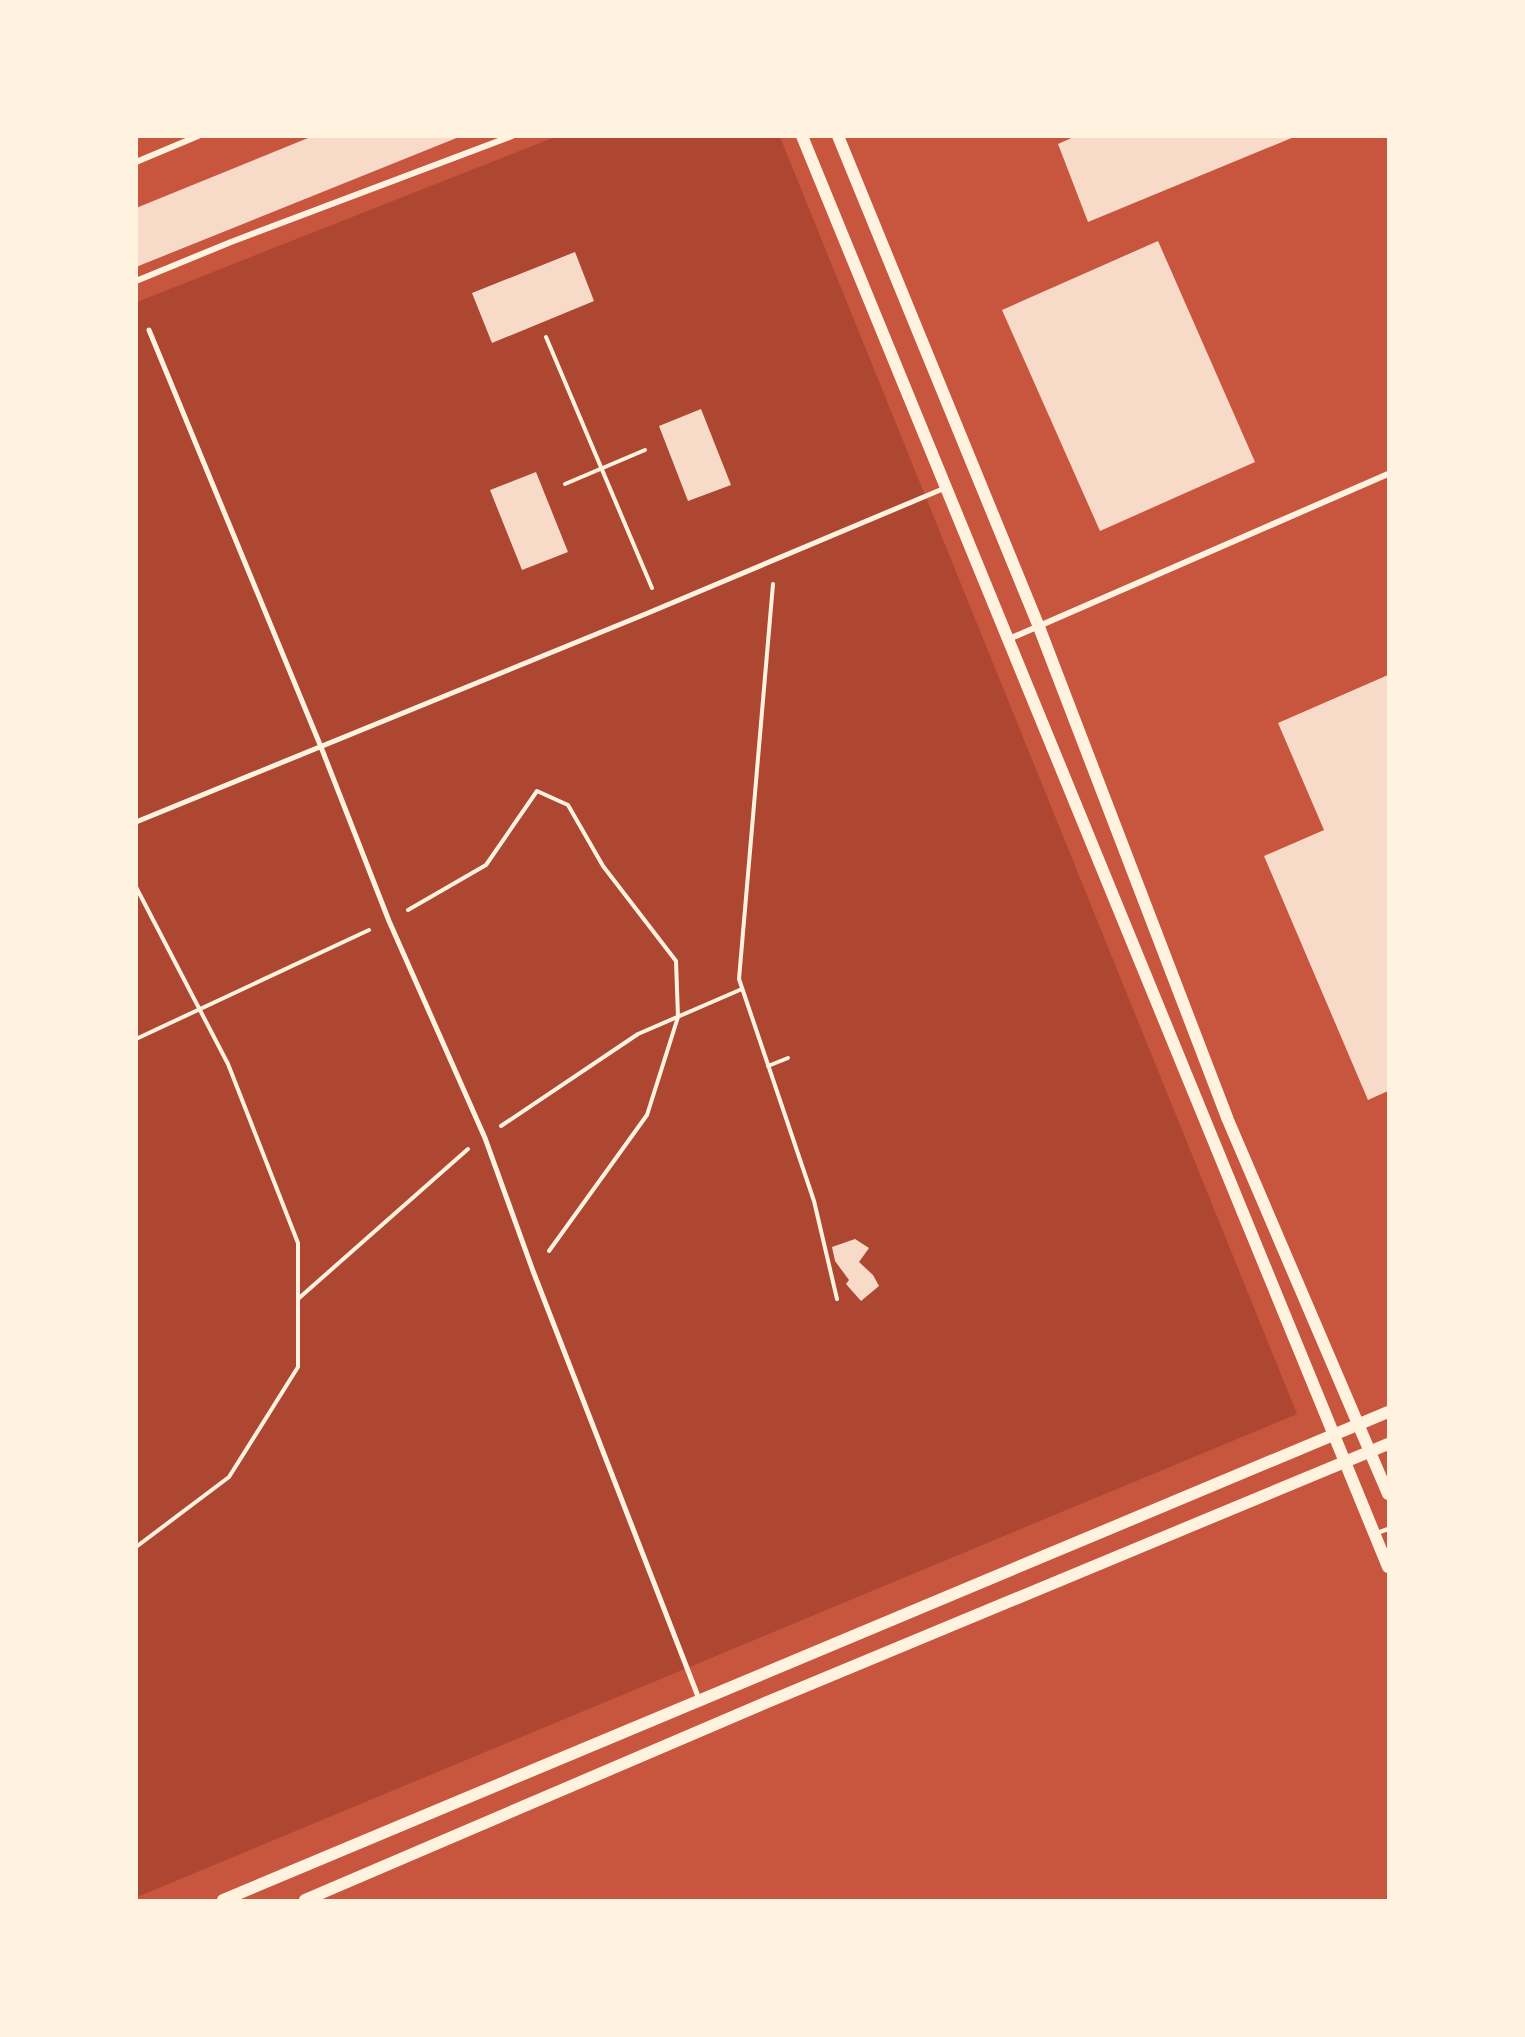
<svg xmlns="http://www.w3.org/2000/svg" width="1525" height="2037" font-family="Lato,sans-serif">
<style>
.green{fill:#ae4732}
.building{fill:#f7dbc8}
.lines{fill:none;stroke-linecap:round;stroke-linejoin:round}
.path{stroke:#fff3e0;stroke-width:4}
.service{stroke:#fff3e0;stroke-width:4.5}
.pedestrian{stroke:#fff3e0;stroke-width:5}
.minor{stroke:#fff3e0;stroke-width:6}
.secondary{stroke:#fff3e0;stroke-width:12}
</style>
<rect width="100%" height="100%" fill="#c8553d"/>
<polygon class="green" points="555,137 780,137 1297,1414 137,1897 137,302"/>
<g class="building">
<polygon points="313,136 459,137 136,267 136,208"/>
<polygon points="1076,136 1294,136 1294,137 1088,222 1058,144"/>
<polygon points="1158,241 1255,462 1100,531 1002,310"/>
<polygon points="575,252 594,301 492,343 472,293"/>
<polygon points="701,409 731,485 688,501 659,426"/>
<polygon points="536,472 568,552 522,570 490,490"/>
<polygon points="1388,675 1388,1091 1368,1100 1264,856 1324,830 1278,723"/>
<polygon points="855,1239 869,1248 859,1262 873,1275 879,1286 861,1301 846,1284 849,1280 835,1261 832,1247"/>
</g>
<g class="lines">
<g class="path">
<polyline points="546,337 652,588"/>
<polyline points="565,484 645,450"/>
<polyline points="773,584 739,979 814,1201 837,1299"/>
<polyline points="136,887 228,1064 298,1243 298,1367 229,1477 136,1547"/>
<polyline points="408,910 486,865 537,791 568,805 603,866 676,961 678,1017 647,1115 549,1251"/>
<polyline points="136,1039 369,930"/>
<polyline points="768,1066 788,1058"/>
<polyline points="501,1126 638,1034 742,989"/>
<polyline points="298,1299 468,1149"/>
</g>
<polyline class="service" points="1377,1533 1388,1529"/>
<g class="pedestrian">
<polyline points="149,330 321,747 389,921 485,1138 533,1271 699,1699"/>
<polyline points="136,822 648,613 945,488"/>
</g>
<g class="minor">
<polyline points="136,162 198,136"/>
<polyline points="136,281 231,242 512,136"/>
<polyline points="1009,639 1388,474"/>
</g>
<g class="secondary">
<polyline points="802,136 1388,1567"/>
<polyline points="838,136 1039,627 1228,1120 1388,1494"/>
<polyline points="223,1900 1388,1412"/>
<polyline points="305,1900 765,1703 1388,1444"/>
</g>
</g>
<rect width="1525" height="2037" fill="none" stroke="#fff3e0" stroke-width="276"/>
</svg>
